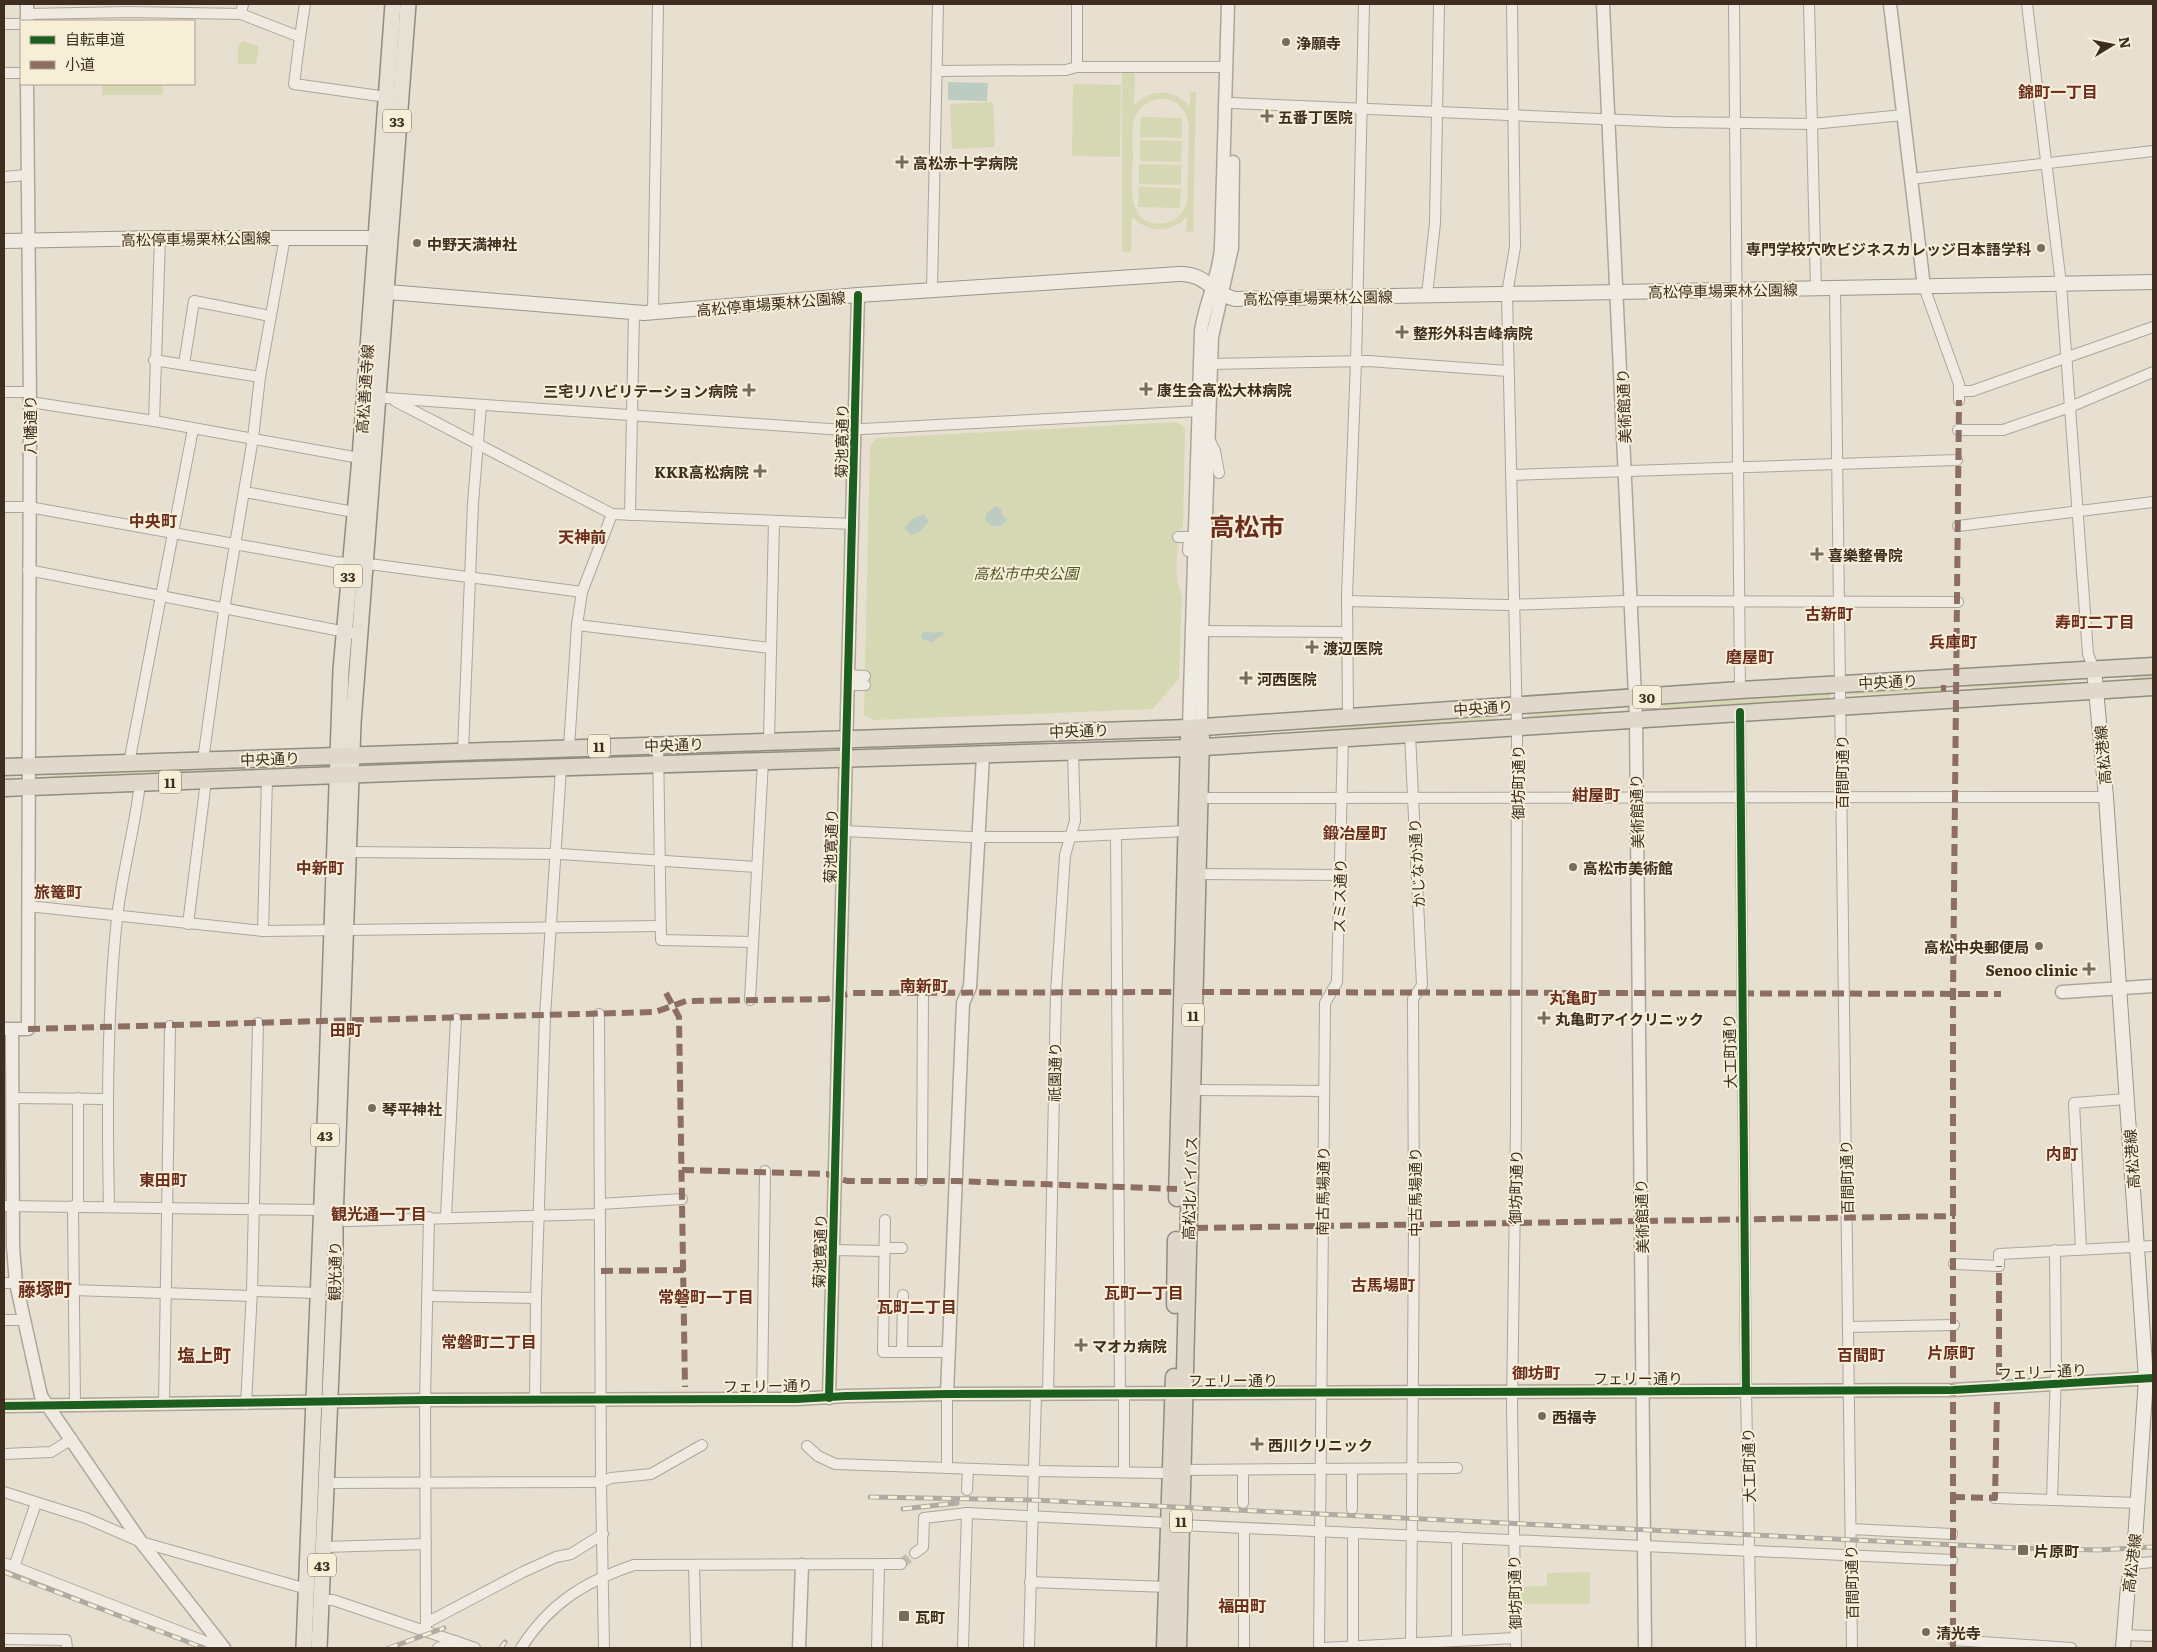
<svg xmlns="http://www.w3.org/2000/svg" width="2157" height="1652" font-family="Literata,'Noto Sans JP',serif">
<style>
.green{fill:#d6d7b3;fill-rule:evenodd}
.water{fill:#bcccc2}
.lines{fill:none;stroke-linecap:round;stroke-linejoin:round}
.minor-tunnel{stroke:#c5bcae;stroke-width:10;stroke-dasharray:10 5;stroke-linecap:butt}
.minor-casing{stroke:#ada599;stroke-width:12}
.tertiary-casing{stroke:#ada599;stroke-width:15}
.secondary-casing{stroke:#9c958a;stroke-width:16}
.primary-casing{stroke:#928b80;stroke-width:18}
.trunk-casing{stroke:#928b80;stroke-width:19}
.minor{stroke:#efebe3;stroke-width:10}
.tertiary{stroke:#efebe3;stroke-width:12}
.secondary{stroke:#efebe3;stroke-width:14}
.primary{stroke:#e6e1d4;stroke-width:15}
.trunk{stroke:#e0d9cb;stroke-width:16}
.rail-casing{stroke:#afaaa2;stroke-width:5}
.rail{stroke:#f7eed8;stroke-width:3;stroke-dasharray:9;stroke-linecap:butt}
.quiet{stroke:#8d6e63;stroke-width:6;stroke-dasharray:12 6;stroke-linecap:butt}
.cycleway-casing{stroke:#f7eed8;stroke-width:11}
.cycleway{stroke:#1b5e20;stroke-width:8}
.poi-dot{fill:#786c5e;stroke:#f7eed8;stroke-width:2}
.labels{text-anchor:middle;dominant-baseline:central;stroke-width:4;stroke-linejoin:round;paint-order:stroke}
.shield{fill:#f7eed8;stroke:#756857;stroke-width:1}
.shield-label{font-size:14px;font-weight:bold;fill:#3d2e20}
.poi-label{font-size:15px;font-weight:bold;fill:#3d2e20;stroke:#f7eed8;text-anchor:start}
.street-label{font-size:15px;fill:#3d2e20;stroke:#f7eed8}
.park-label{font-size:15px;font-style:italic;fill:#4d5a26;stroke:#f7eed8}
.neighbourhood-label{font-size:16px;font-weight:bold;fill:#6b2e1e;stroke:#f7eed8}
.quarter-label{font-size:18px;font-weight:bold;fill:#6b2e1e;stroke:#f7eed8}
.town-label{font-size:25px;font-weight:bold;fill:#6b2e1e;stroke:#f7eed8}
</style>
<rect width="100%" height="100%" fill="#e7e0d1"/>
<g class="green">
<polygon points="243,41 259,46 256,64 238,64 238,45"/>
<path d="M1122,73H1135L1134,105C1151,88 1174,88 1190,107V92H1196L1193,231L1186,232L1187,217C1169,234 1149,233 1132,217L1131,252H1122ZM1157,99C1176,97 1187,109 1189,126L1187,204C1182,214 1176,221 1165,223C1125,230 1132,180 1133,156C1133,142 1130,123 1138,111C1143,105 1150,101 1157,99Z"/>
<rect x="102" y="84" width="61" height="11"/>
<polygon points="1073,84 1121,85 1120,157 1072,156"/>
<polygon points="993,102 995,147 952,149 950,104"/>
<polygon points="1141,117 1182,118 1182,138 1140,137"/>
<polygon points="1140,140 1182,141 1181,162 1140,161"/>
<polygon points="1139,164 1181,165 1181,185 1139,184"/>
<polygon points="1139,187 1181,188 1180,208 1138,207"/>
<path d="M1177,422L1185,429L1183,527L1179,531C1178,551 1173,577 1182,596L1179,678L1153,709L873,720L864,715L870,446L876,438Z"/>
<polygon points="2153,674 2153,679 2132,681 2131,675"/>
<polygon points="2065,677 2066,684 1967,688 1967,684"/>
<polygon points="1946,685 1947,691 1847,695 1847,691"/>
<polygon points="1830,693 1830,698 1662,709 1663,705"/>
<polygon points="1601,709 1602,715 1528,719 1528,715"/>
<polygon points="1498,717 1500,721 1334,731 1302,728"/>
<polygon points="1044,740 1043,745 903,749 894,745"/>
<polygon points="772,749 786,753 670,757 670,753"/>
<polygon points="645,753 645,757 460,762 425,761"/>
<polygon points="210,769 211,774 51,780 51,775"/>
<polygon points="1590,1572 1590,1604 1520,1604 1520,1587 1547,1586 1547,1573"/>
</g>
<g class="water">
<polygon points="948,82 988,83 987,101 948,100"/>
<polygon points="996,506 1001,509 1002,515 1008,519 1001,526 992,526 985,520 986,514"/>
<polygon points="924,514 929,522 918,533 911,535 904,528 912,519"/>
<polygon points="926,631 934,633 942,631 944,634 932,642 922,639 921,634"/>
</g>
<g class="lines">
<polyline class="minor-tunnel" points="901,1564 915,1553"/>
<g class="minor-casing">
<g id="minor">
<polyline points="1512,4 1515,247 1507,294 1517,726 1516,1124 1512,1407 1516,1648"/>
<polyline points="1734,4 1740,690"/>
<polyline points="1809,4 1816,289"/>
<polyline points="2027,4 2061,284 2088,654 2094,669"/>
<polyline points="27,14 129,12 241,14 300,37 294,84 387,97"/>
<polyline points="241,14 243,4"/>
<polyline points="4,24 21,24"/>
<polyline points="300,37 305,4"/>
<polyline points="1077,67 1077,4"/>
<polyline points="937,71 1066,70 1077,67 1227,67"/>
<polyline points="4,73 21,73"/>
<polyline points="1232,103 1670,122 1812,124 1903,115"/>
<polyline points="4,177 26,175"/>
<polyline points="1910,179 2153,151"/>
<polyline points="1924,287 1959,384 1959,400"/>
<polyline points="1835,288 1852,1648"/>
<polyline points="932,290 938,4"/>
<polyline points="1427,295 1435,223 1439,4"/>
<polyline points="653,313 658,4"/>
<polyline points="154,360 260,377"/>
<polyline points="184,364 194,301 270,316"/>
<polyline points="1211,364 1368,361 1508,371"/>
<polyline points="1960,391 1972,391 2153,327"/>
<polyline points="4,392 30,392"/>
<polyline points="372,397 843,430 1199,411"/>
<polyline points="395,401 612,514 853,524"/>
<polyline points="30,402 154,421 365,459"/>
<polyline points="154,421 160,238"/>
<polyline points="1958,430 2003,430 2070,407 2153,372"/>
<polyline points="1209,439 1215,451 1219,473"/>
<polyline points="1511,475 1957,460"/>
<polyline points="245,492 359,513"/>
<polyline points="4,507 29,507 335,562 377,565 582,592"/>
<polyline points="630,515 634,313"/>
<polyline points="1958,526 2153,502"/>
<polyline points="1178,537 1189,537 1188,551"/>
<polyline points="28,570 351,633"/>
<polyline points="1347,601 1506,605 1624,601 1958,602"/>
<polyline points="577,625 770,648"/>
<polyline points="1202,631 1347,632"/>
<polyline points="848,675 865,676"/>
<polyline points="848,685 865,685"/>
<polyline points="1740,712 1746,1390 1751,1648"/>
<polyline points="1348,717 1347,596 1356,362 1364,4"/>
<polyline points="1410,734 1422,985 1413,999 1414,1225 1411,1648"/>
<polyline points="769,740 774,521"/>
<polyline points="658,744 661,940 752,942"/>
<polyline points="569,747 577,625 582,592 612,514"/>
<polyline points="463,751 473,503 481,405"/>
<polyline points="203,760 224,610 253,438 260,377 285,237"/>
<polyline points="129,763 193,429"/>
<polyline points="1200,798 2106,797"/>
<polyline points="844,831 970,837 1062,837 1186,831"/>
<polyline points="1116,835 1120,1393"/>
<polyline points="349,852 560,854 756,867"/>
<polyline points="1197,874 1339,875"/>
<polyline points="28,906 263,931 660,926"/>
<polyline points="188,924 206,781"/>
<polyline points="263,931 267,778"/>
<polyline points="750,1000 763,761"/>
<polyline points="599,1014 601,1482 604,1648"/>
<polyline points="1192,1090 1324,1091"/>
<polyline points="12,1098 107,1099"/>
<polyline points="922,1180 923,993"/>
<polyline points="600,1204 682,1199"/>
<polyline points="4,1206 321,1210 335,1220 347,1221 600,1214"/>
<polyline points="73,1206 75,1406"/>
<polyline points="78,1206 78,1098"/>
<path d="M109,1207C107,1110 107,1014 117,918C122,873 135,828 140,783"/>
<polyline points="446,1216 456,1019"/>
<polyline points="885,1220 883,1352 948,1352"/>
<polyline points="2081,1249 2074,1103 2126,1099"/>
<polyline points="833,1250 884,1251 886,1248 902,1248"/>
<polyline points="1954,1264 1999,1266 1999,1254 2153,1246"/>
<polyline points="4,1283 16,1283"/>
<polyline points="73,1290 251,1296"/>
<polyline points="252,1291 318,1293"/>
<polyline points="427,1296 536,1298"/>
<polyline points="4,1320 24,1320"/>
<polyline points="1848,1327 1954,1325"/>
<polyline points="902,1352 903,1295"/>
<polyline points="947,1394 947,1468"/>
<polyline points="1048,1394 1056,993 1065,855 1075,821 1073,752"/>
<polyline points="535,1400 536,1298 545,1016 561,768"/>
<polyline points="762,1400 765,1171"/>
<polyline points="246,1404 252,1291 258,1023"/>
<polyline points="164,1405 170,1026"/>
<polyline points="807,1446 818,1456 835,1464 1033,1471 1162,1473 1183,1470 1457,1468"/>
<polyline points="4,1454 51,1452 72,1439"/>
<polyline points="1124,1472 1124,1393"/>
<polyline points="326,1483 601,1482 611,1478 651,1474 702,1445"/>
<polyline points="967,1490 968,1469"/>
<polyline points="4,1492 86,1518 141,1542 307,1589"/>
<polyline points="1995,1498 2137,1503"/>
<polyline points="2052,1500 2056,1371 2055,1250"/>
<polyline points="1243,1503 1243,1470"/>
<polyline points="1352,1509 1352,1469"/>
<polyline points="1181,1525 1952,1560"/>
<polyline points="1244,1528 1244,1648"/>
<polyline points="1851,1529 1952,1534"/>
<polyline points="1353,1533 1353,1648"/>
<polyline points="1457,1537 1457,1639"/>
<polyline points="323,1547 426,1544"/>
<polyline points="915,1553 923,1547 924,1518 967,1513 1169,1523"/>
<polyline points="4,1563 222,1648"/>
<polyline points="2133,1564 2153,1562"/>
<polyline points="694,1565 696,1648"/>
<polyline points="14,1567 36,1503"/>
<polyline points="1030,1582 1168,1587"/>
<polyline points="321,1600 333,1600 475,1648"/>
<polyline points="426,1623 523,1572 556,1557 571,1554 603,1534"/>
<polyline points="426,1630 425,1400 429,1217"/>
<polyline points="2124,1635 2153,1636"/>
<polyline points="4,1639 66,1640 67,1648"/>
<polyline points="1953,1640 2071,1648"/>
<polyline points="438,1648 456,1641"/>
<path d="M521,1648C550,1603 584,1582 634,1565L901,1564"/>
<polyline points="877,1648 879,1565"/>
<polyline points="963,1648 967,1513"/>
<polyline points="1029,1648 1036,1394"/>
<polyline points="1319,1648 1325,1003 1337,982 1343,738"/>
<polyline points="1323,1648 1515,1638"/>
</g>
</g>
<g class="tertiary-casing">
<g id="tertiary">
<polyline points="1603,4 1636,718 1645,1648"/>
<polyline points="1890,4 1924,287"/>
<polyline points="27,21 27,4"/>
<polyline points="1201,727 1202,631 1212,337 1232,248 1233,162"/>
<path d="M1189,728L1201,331C1205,302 1219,277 1221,248L1228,4"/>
<polyline points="2062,992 2153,986"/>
<polyline points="4,1029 28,1029 30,402 27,84"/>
<polyline points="12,1030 13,1247 16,1283 41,1396 141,1542 224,1648"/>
<polyline points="947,1394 963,1003 970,987 983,756"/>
<polyline points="829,1398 858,295"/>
<polyline points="4,1406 425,1400 797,1399 846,1396 947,1394 1953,1390 2153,1378"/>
<polyline points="799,1648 802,1565"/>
</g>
</g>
<g class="secondary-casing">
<g id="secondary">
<polyline points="4,241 160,238 385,238"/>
<path d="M376,291L644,313L858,295L1179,274C1206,273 1213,294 1235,299L2153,282"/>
<polyline points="2094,669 2106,797 2146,1379 2134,1555 2128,1586 2123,1648"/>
</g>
</g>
<g class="primary-casing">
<g id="primary">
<polyline points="304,1648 326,1101 341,670 360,458 393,4"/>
<polyline points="319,1648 335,1281 335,1220 353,723 408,4"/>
</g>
</g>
<g class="trunk-casing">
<g id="trunk">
<polyline points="4,767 1189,728 1740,690 2153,666"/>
<polyline points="4,788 444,771 1189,748 2153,687"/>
<polyline points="1177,1198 1189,737"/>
<polyline points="1175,1305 1176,1240"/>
<polyline points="1165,1648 1174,1377"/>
<polyline points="1178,1648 1201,737"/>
</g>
</g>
<use href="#minor" class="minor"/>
<use href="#tertiary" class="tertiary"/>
<use href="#secondary" class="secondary"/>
<use href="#primary" class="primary"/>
<use href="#trunk" class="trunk"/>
<g class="rail-casing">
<g id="rail">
<polyline points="870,1497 1033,1500 2019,1548 2098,1550 2153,1547"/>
<polyline points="903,1509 957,1503"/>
<polyline points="4,1572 204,1648"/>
<polyline points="389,1648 444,1628"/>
<polyline points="501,1648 505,1642"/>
</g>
</g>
<use href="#rail" class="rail"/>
<g class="quiet">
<polyline points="1941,688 1946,688"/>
<polyline points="1202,992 2001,994"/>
<polyline points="666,993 679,1017 685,1387"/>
<polyline points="28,1029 655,1012 686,1001 827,999 852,993 1173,992"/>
<polyline points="682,1170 827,1174 847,1181 956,1181 1177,1189"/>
<polyline points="1196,1228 1955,1216"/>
<polyline points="601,1271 684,1270"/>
<polyline points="1999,1375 1999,1266"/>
<polyline points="1953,1497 1995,1498 1997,1398"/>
<polyline points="1953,1648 1953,994 1959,400"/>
</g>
<g class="cycleway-casing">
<g id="cycleway">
<polyline points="1740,712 1746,1390"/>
<polyline points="829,1398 858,295"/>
<polyline points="4,1406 425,1400 797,1399 846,1396 947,1394 1953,1390 2153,1378"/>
</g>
</g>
<use href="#cycleway" class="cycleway"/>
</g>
<g class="poi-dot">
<circle cx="1286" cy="42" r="5"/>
<path d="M1264.5 108.5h5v5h5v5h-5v5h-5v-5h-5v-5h5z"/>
<path d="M899.5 154.5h5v5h5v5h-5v5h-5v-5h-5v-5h5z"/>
<circle cx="417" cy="243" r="5"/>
<circle cx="2041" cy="248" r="5"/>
<path d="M1399.5 324.5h5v5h5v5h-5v5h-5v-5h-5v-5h5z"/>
<path d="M1143.5 381.5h5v5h5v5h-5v5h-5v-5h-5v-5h5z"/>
<path d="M746.5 382.5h5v5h5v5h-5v5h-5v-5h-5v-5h5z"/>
<path d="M757.5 463.5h5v5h5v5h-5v5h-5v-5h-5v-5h5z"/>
<path d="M1814.5 546.5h5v5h5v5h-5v5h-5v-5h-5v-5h5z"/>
<path d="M1309.5 639.5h5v5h5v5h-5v5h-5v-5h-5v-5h5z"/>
<path d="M1243.5 670.5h5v5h5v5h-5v5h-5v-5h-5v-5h5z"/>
<circle cx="1573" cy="867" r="5"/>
<circle cx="2039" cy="946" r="5"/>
<path d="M2086.5 961.5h5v5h5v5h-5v5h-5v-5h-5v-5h5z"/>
<path d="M1541.5 1010.5h5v5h5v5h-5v5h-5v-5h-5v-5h5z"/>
<circle cx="372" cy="1108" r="5"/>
<path d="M1078.5 1337.5h5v5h5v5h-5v5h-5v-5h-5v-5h5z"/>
<circle cx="1542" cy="1416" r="5"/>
<path d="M1254.5 1436.5h5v5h5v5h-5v5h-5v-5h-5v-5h5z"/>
<rect x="2017" y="1544" width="12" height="12" rx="2.5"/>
<rect x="898" y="1610" width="12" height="12" rx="2.5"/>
<circle cx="1926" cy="1632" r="5"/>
</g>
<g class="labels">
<g class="shield">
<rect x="383" y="109.5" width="28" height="23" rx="4"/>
<rect x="334" y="564.5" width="28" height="23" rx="4"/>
<rect x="1633" y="685.5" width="28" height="23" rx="4"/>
<rect x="588" y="734.5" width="22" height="23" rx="4"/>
<rect x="159" y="770.5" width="22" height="23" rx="4"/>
<rect x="1182" y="1003.5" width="22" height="23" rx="4"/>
<rect x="311" y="1123.5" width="28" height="23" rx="4"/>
<rect x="1170" y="1509.5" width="22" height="23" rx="4"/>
<rect x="308" y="1553.5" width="28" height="23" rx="4"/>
</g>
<g class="shield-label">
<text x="397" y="121">33</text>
<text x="348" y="576">33</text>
<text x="1647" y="697">30</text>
<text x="599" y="746">11</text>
<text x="170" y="782">11</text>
<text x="1193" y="1015">11</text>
<text x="325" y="1135">43</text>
<text x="1181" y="1521">11</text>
<text x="322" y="1565">43</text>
</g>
<g class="poi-label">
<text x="1296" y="42">浄願寺</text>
<text x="1278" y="116">五番丁医院</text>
<text x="913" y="162">高松赤十字病院</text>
<text x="427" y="243">中野天満神社</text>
<text x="2031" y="248" text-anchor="end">専門学校穴吹ビジネスカレッジ日本語学科</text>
<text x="1413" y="332">整形外科吉峰病院</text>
<text x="1157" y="389">康生会高松大林病院</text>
<text x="738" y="390" text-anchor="end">三宅リハビリテーション病院</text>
<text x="749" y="471" text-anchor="end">KKR高松病院</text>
<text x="1828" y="554">喜樂整骨院</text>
<text x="1323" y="647">渡辺医院</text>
<text x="1257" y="678">河西医院</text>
<text x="1583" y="867">高松市美術館</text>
<text x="2029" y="946" text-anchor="end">高松中央郵便局</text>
<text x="2078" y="969" text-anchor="end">Senoo clinic</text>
<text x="1555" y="1018">丸亀町アイクリニック</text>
<text x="382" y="1108">琴平神社</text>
<text x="1092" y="1345">マオカ病院</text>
<text x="1552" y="1416">西福寺</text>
<text x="1268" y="1444">西川クリニック</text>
<text x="2034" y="1550">片原町</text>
<text x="915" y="1616">瓦町</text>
<text x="1936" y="1632">清光寺</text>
</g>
<g class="street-label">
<text transform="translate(196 238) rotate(-1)">高松停車場栗林公園線</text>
<text transform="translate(1723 290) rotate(-1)">高松停車場栗林公園線</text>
<text transform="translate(1318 297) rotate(-1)">高松停車場栗林公園線</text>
<text transform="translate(771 303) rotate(-5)">高松停車場栗林公園線</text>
<text transform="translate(364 389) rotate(-86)">高松善通寺線</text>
<text transform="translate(1623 406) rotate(-92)">美術館通り</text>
<text transform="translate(29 425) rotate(-90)">八幡通り</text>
<text transform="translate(841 441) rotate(-89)">菊池寛通り</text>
<text transform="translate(1888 681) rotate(-3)">中央通り</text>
<text transform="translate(1483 707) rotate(-4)">中央通り</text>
<text transform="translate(1079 730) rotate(-2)">中央通り</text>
<text transform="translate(674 744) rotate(-2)">中央通り</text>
<text transform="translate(2102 755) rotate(-95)">高松港線</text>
<text transform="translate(270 758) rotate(-2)">中央通り</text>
<text transform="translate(1841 772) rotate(-90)">百間町通り</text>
<text transform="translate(1517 782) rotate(-90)">御坊町通り</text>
<text transform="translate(1636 811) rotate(-91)">美術館通り</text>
<text transform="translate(830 846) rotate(-88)">菊池寛通り</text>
<text transform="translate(1416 863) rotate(-93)">かじなか通り</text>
<text transform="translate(1339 896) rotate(-89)">スミス通り</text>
<text transform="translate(1729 1051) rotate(-91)">大工町通り</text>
<text transform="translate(1054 1072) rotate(-89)">祇園通り</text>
<text transform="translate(2131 1159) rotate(-94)">高松港線</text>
<text transform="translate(1846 1177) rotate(-91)">百間町通り</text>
<text transform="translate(1515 1187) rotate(-89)">御坊町通り</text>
<text transform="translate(1189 1188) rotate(-88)">高松北バイパス</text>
<text transform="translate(1322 1191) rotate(-89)">南古馬場通り</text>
<text transform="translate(1414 1192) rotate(-90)">中古馬場通り</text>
<text transform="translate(1641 1216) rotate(-91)">美術館通り</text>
<text transform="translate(819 1251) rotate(-88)">菊池寛通り</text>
<text transform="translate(334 1271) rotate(-89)">観光通り</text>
<text transform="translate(2042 1371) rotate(-3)">フェリー通り</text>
<text x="1638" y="1377">フェリー通り</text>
<text x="1233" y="1379">フェリー通り</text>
<text transform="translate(768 1385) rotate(-1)">フェリー通り</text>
<text transform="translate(1748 1465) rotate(-91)">大工町通り</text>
<text transform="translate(2131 1563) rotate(-83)">高松港線</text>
<text transform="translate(1851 1582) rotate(-91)">百間町通り</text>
<text transform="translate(1514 1592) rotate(-91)">御坊町通り</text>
</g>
<g class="park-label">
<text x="1026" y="572">高松市中央公園</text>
</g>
<g class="neighbourhood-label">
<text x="2058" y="91">錦町一丁目</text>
<text x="153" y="520">中央町</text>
<text x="582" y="536">天神前</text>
<text x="1829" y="613">古新町</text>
<text x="2095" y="621">寿町二丁目</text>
<text x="1953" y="641">兵庫町</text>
<text x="1750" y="656">磨屋町</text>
<text x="1596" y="794">紺屋町</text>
<text x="1355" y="832">鍛冶屋町</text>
<text x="320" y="867">中新町</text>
<text x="58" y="891">旅篭町</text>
<text x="924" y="985">南新町</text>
<text x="1573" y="997">丸亀町</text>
<text x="346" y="1029">田町</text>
<text x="2062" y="1153">内町</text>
<text x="163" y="1179">東田町</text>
<text x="379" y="1213">観光通一丁目</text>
<text x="1383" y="1284">古馬場町</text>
<text x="1144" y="1292">瓦町一丁目</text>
<text x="706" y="1296">常磐町一丁目</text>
<text x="917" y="1306">瓦町二丁目</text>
<text x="489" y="1341">常磐町二丁目</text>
<text x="1951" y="1352">片原町</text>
<text x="1861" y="1354">百間町</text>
<text x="1536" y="1372">御坊町</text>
<text x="1242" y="1605">福田町</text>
</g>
<g class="quarter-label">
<text x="45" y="1288">藤塚町</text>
<text x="204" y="1354">塩上町</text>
</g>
<g class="town-label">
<text x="1247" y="525">高松市</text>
</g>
</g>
<rect width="2157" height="1652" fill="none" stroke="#3d2e20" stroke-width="10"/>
<rect x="20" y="20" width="175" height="65" fill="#f7eed8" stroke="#ada18e"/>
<rect x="30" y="36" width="25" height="8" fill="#1b5e20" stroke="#ada18e"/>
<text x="65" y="45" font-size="15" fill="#3d2e20">自転車道</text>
<rect x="30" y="61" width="25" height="8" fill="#8d6e63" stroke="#ada18e"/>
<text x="65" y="70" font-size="15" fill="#3d2e20">小道</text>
<g transform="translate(2112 45) rotate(80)" stroke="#f7eed8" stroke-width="4" paint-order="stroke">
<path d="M0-4L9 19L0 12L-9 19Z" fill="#3d2e20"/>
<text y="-8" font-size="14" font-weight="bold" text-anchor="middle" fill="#3d2e20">N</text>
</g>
</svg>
